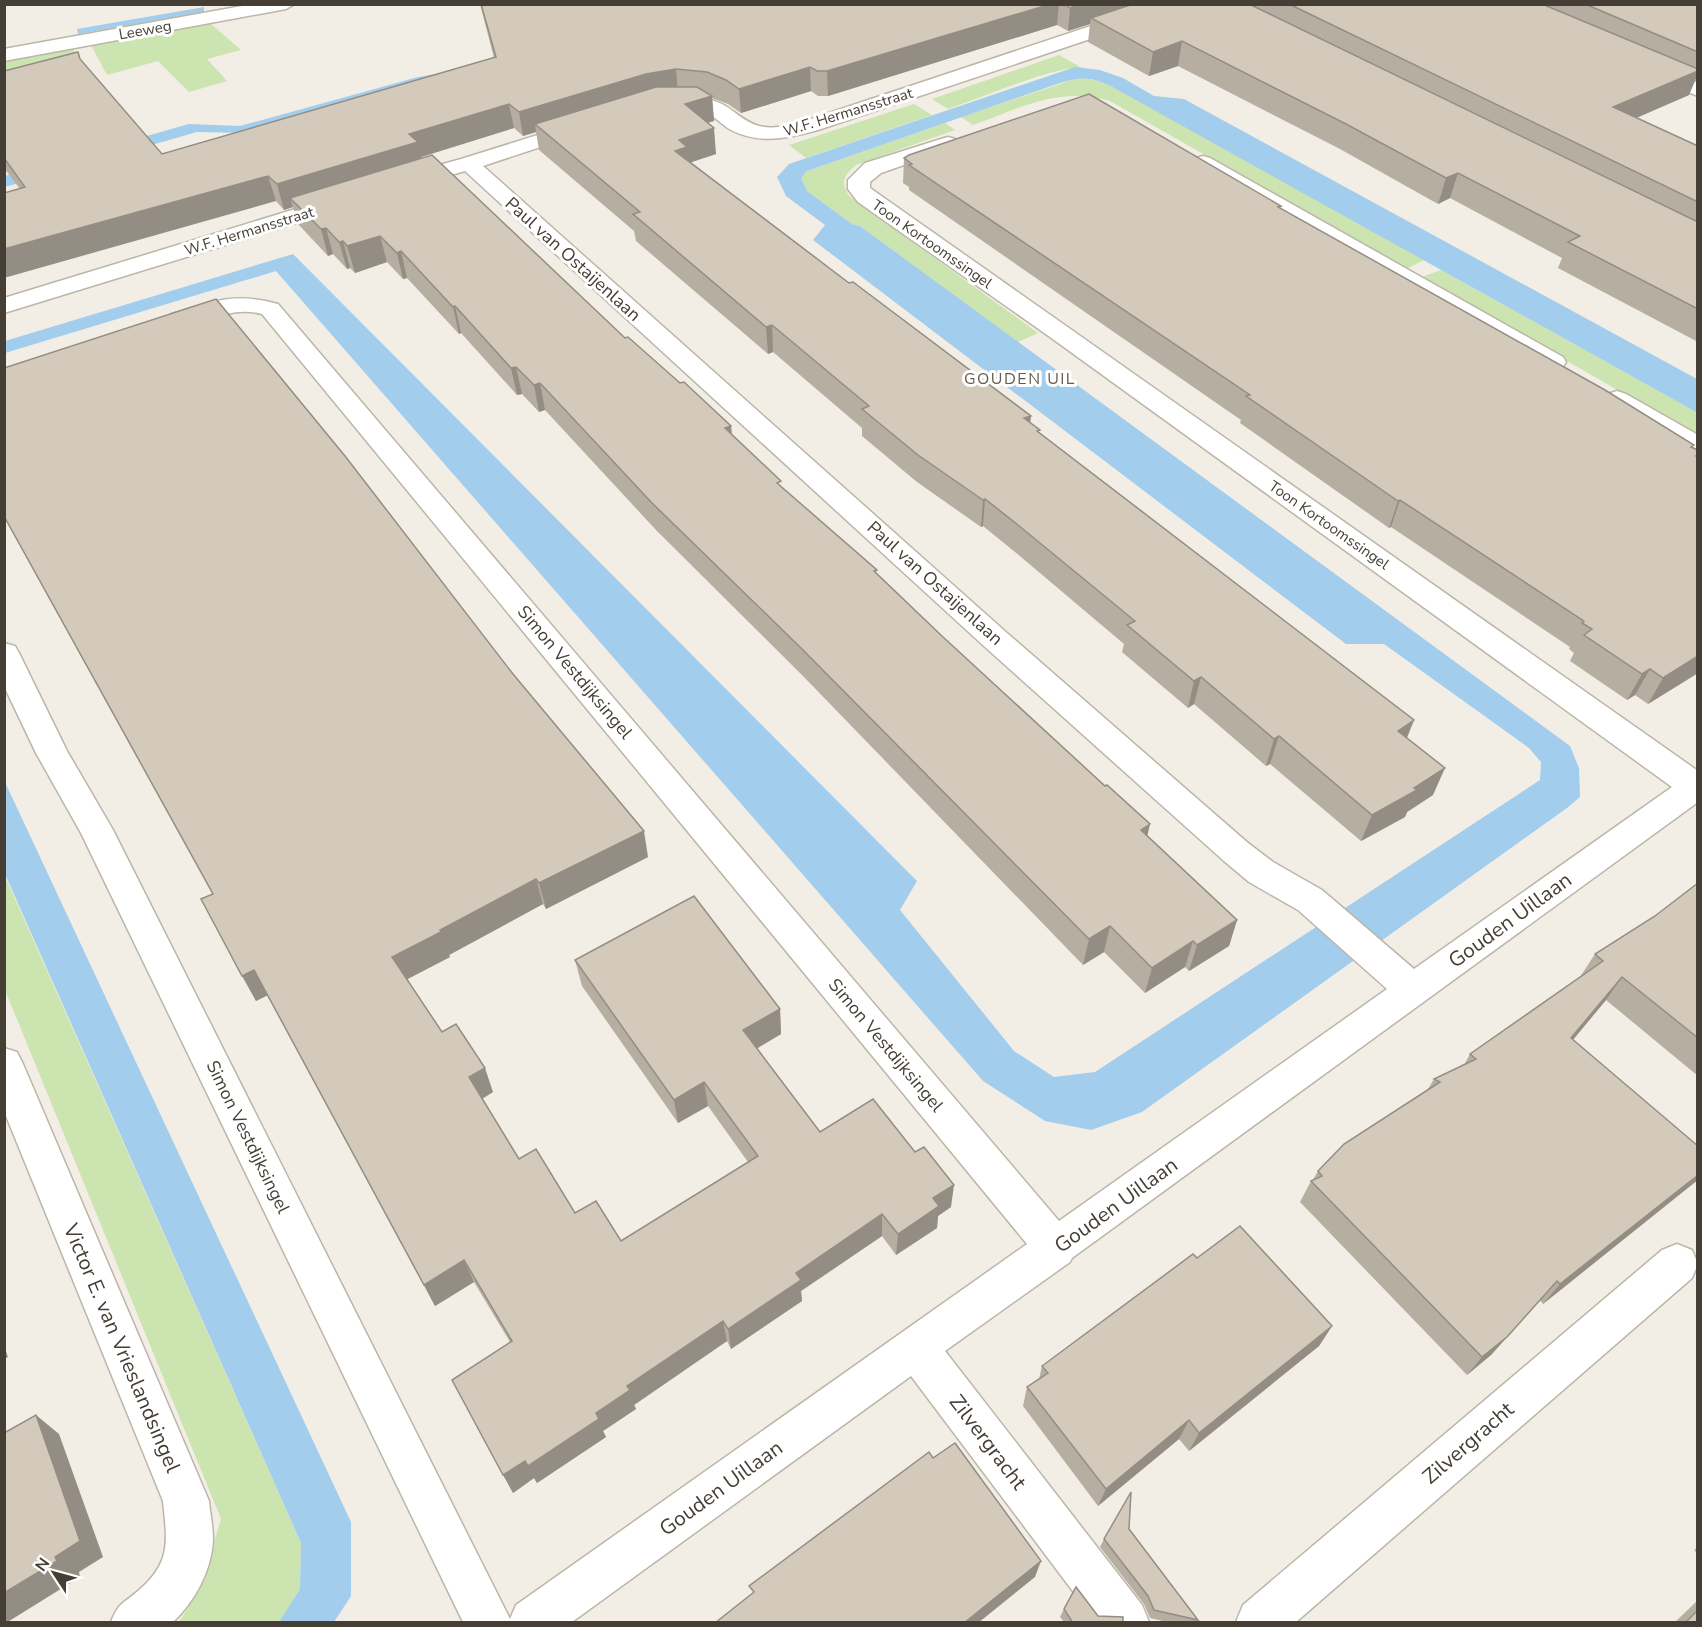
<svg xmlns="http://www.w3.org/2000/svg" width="1702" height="1627" font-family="'Nunito Sans',sans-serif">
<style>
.green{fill:#cce4af}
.water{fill:#a3cdec}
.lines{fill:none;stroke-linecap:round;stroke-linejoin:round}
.minor-casing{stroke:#bcb6a8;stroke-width:3}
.minor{fill:#fff;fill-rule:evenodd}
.wall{fill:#b5aea1}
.shaded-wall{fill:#948d83}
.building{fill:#d3cabb;stroke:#948d83;stroke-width:1.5}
.labels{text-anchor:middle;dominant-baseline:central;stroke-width:6;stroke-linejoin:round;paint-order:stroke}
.far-street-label{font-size:15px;fill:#443e35;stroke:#fff}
.far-neighbourhood-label{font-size:16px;letter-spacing:1.5px;fill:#665c4d;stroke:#fff}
.street-label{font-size:18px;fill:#443e35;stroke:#fff}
.near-street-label{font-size:21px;fill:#443e35;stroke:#fff}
</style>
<rect width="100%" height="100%" fill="#f2eee5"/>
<g class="green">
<polygon points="210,23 241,50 207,59 227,81 189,92 158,61 107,75 91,45"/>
<polygon points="73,48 79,62 5,82 5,58"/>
<path d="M1059,55L1082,68C1057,65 976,100 948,109L932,99Z"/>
<path d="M1081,77L1109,84L1424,260L1406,269L1110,101C1059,86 1020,108 973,125L961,117Z"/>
<polygon points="914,104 932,115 806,158 789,145"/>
<path d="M945,123L955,130L856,165C844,176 840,181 849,196L1038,333L1018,342L860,226L852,224L807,191L800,178L807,171Z"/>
<polygon points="1441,270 1697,412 1697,436 1422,277"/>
<polygon points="4,874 301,1543 300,1589 279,1622 179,1622 200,1589 221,1519 5,990"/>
</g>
<g class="water">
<polygon points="848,5 248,133 197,132 5,187 5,176 189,124 240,126 418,77"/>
<polygon points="204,7 204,12 78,34 77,29"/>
<path d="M1075,67L1100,70L1123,78L1154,96L1184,99L1697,379L1698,413L1109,85C1086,76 1080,77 1057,84L807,171L801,178L807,191L852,224L860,226L1570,746L1579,768L1580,797L1567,808L1142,1112L1091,1130L1045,1121L983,1081L276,271L5,353V341L293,254L917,881L900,910L1014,1051L1054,1077L1095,1072L1540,780L1541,762L1529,748L1384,644H1346L813,240L825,225L786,196L777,177L789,164Z"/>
<polygon points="4,780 351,1522 351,1596 334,1622 279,1622 300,1589 301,1543 5,874"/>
</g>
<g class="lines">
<g class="minor-casing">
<g id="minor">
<polygon points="253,4 295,4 286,9 4,61 4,49"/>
<path d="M1157,4H1186L1183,8L818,130C788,138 761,145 731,130C722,125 714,115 704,112C690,107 676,111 662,107L659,103L662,99C680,94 706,96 722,104C735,111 744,122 759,126C775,130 790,125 805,121Z"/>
<polygon points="1650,64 1698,83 1698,96 1643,74 1640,70 1643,66"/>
<path d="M579,122L586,124L589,128L586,132L483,166L1007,633L1248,843L1273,862L1322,890L1414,969L1672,787L1050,337L858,202L848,189V180L865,163L941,139L948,137L955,139L958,143L955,147L881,173L870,182V188L1698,771V802L1072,1258L1070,1262L945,1351L1142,1605L1149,1622H1096L911,1376L572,1622H463L81,833L36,753L4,686V643L15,646L19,653L67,751L113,830L510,1619L516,1605L1027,1244L262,314C225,304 198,331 172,324L168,319L172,314C213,301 235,292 278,304L1059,1221L1387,989L1298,910L1249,882L1224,861L985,647L465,171L451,175L443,174L440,169L443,164L461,159Z"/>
<polygon points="1203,156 1210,158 1563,357 1566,362 1563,367 1554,369 1545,367 1196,166 1192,162 1196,158"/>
<polygon points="338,196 346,198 349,203 346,208 4,313 4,298"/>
<polygon points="1617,391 1626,394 1698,435 1698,454 1689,452 1608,404 1604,399 1608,394"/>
<path d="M4,1048L17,1052L23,1064L209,1501C210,1513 213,1526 213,1539C212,1570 195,1601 173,1622H111C119,1602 123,1604 138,1591C172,1562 167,1541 163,1501L4,1111Z"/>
<polygon points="1677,1244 1692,1250 1698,1264 1692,1278 1296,1622 1236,1622 1243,1605 1662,1250"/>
</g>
</g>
<use href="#minor" class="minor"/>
</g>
<g class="wall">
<polygon points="480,4 1698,4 1698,80 1695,79 1689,95 1636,118 1698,146 1698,342 1558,268 1562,258 1450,198 1438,204 1340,149 1178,66 1149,76 1088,42 1090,24 1068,31 1057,25 828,96 818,96 811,91 741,113 728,104 712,98 714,121 707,123 716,154 691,162 1030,423 1040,433 1414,720 1407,738 1433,795 1407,812 1405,817 1361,841 1270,764 1266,766 1194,704 1188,708 1122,652 1124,644 1015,552 983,526 981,527 917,482 862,436 862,428 773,352 768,354 636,241 634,231 539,150 536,132 523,136 514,128 421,157 421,158 625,338 731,426 732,435 781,487 877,570 876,573 1148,836 1237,920 1229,946 1189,971 1185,967 1145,993 1104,952 1083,965 802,675 656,530 545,410 539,412 522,394 517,395 461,333 459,334 407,278 403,279 387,262 355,273 350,268 347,269 333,254 328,256 298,224 293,207 284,210 276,201 20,189 4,168 4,71 80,59 162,154 494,58"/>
<polygon points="904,158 1281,206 1280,209 1698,450 1698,673 1648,704 1635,695 1627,700 1570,661 1574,653 1569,649 1570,647 1391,527 1389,528 1240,423 1241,420 909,190 909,187 903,183"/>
<polygon points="4,516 648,857 546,909 543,904 449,955 450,957 407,979 442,1032 493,1092 482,1099 519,1159 575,1213 621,1241 748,1162 708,1106 678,1123 582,986 575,960 780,1009 781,1034 757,1048 820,1132 951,1207 938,1216 937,1228 896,1255 882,1236 801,1291 802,1301 731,1349 727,1341 634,1405 636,1409 603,1431 606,1437 537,1483 534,1478 513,1493 510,1342 474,1282 435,1306 268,995 256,1001 213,894"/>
<polygon points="1698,883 1698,1076 1606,1000 1573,1040 1698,1146 1698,1180 1543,1304 1540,1300 1491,1355 1467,1375 1300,1202 1311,1181 1313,1180 1318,1171 1428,1089 1434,1079 1464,1065 1470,1054 1580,977 1595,954 1655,916"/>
<polygon points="1197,1258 1332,1326 1319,1346 1189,1451 1179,1439 1098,1506 1023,1406 1027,1387 1039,1379 1042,1366"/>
<polygon points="1129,1529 1198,1620 1196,1623 1171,1623 1150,1618 1144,1604 1100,1547 1104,1539"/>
<polygon points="1698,1547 1698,1554 1694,1550"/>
<polygon points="1698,1600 1698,1623 1674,1623"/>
<polygon points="1064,1609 1098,1616 1123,1623 1065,1623 1060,1617"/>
</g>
<g class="shaded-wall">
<polygon points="1051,4 1059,4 1057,25 828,96 827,71"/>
<polygon points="1080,4 1148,4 1091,18 1090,24 1068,31 1070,8"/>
<polygon points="1182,41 1178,66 1149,76 1153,52"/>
<polygon points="810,67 811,91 741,113 739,89"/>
<polygon points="676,69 678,94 535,124 536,132 523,136 519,112 646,74"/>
<polygon points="1698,71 1698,74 1689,95 1604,132 1613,107"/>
<polygon points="712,96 714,121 687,129 685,104"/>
<polygon points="509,104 514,128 421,157 423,167 290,198 293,207 284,210 277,184 409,134"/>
<polygon points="714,128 716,154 689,163 675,151 679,140"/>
<polygon points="1458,173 1450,198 1438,204 1446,178"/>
<polygon points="268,176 276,201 4,278 4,249"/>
<polygon points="326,228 333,254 328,256 321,229"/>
<polygon points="380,236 387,262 355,273 347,246"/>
<polygon points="343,241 350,268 347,269 339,242"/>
<polygon points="401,251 407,278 403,279 397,253"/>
<polygon points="455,306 461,333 459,334 453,307"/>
<polygon points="772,325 773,352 768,354 766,327"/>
<polygon points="516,367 522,394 517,395 511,368"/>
<polygon points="540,383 545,410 539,412 534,385"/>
<polygon points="1031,416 1028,443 1024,418"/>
<polygon points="731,426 733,453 725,428"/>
<polygon points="985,499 983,526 981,527 983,500"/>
<polygon points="1400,500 1391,527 1389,528 1398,501"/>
<polygon points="1698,656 1698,673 1648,704 1663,678"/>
<polygon points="1650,669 1635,695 1627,700 1642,674"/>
<polygon points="1201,677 1194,704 1188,708 1194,681"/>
<polygon points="1414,720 1403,747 1398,731"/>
<polygon points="1279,736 1270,764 1266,766 1274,739"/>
<polygon points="1445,768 1433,795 1407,812 1405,817 1361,841 1372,815"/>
<polygon points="1150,824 1144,851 1141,830"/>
<polygon points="644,831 648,857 546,909 539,883"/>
<polygon points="536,879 543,904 449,955 450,957 402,982 392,957 440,930"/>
<polygon points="1237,920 1229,946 1189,971 1197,945"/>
<polygon points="1110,926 1104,952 1083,965 1089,939"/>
<polygon points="1193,941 1185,967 1145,993 1152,968"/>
<polygon points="254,970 268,995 256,1001 242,976"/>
<polygon points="1622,977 1606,1000 1555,1061 1571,1038"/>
<polygon points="780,1009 781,1034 746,1055 743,1030"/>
<polygon points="485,1068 493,1092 478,1101 469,1077"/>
<polygon points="704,1082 708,1106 678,1123 674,1100"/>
<polygon points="1698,1175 1698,1180 1695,1182 1543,1304 1560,1284"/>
<polygon points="954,1185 951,1207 938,1216 937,1228 896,1255 898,1234 933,1198"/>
<polygon points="882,1214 882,1236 801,1291 802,1301 731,1349 728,1329 796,1273"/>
<polygon points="464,1260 474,1282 435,1306 424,1285"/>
<polygon points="1557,1281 1491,1355 1467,1375 1482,1357"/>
<polygon points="723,1321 727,1341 634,1405 636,1409 603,1431 606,1437 537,1483 534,1478 513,1493 503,1475 596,1413 627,1386"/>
<polygon points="1332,1326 1319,1346 1189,1451 1199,1433"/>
<polygon points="4,1346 8,1357 4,1359"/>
<polygon points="36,1415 59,1434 103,1557 79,1572 80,1577 6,1623 4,1623 4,1593 55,1557"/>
<polygon points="1189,1420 1179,1439 1098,1506 1106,1489"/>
<polygon points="1041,1561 1035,1577 978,1623 964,1623"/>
</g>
<g class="building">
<polygon points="481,4 1051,4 827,71 817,71 810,67 739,89 726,80 707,72 676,69 646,74 519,112 509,104 409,134 418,142 277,184 268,176 4,249 4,193 25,187 4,158 4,71 78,52 80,59 162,154 496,57"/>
<polygon points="1064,4 1080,4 1070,8"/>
<polygon points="1133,4 1249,4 1698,222 1698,309 1568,242 1580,236 1458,173 1446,178 1346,124 1182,41 1153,52 1091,18"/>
<polygon points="1289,4 1542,4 1698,69 1698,71 1613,107 1698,146 1698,202"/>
<polygon points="1585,4 1698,4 1698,52"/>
<polygon points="656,87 697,87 712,96 685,104 714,128 679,140 687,147 675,151 849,283 853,282 1031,416 1024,418 1040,430 1037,431 1414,720 1398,731 1445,768 1414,788 1417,790 1372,815 1279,736 1274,739 1201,677 1194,681 1127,625 1135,621 1018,525 985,499 983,500 918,455 862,409 869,406 772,325 766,327 633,214 640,212 535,124"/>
<polygon points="1089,94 1281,206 1278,207 1605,390 1694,445 1691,447 1698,450 1698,455 1696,456 1698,457 1698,656 1663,678 1650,669 1642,674 1584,635 1592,629 1582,623 1584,621 1400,500 1398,501 1246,396 1250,395 909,165 912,164 904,158 909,155"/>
<polygon points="432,155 625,338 628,337 680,383 684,382 731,426 725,428 781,481 777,483 877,570 874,571 943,637 1105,786 1107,785 1150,824 1141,830 1237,920 1197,945 1193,941 1152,968 1110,926 1089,939 801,648 652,503 540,383 534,385 516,367 511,368 455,306 453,307 401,251 397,253 380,236 347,246 343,241 339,242 326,228 321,229 290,198"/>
<polygon points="216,299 345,456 513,674 644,831 539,883 536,879 440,930 441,932 392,957 442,1032 456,1024 485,1068 469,1077 519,1159 536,1149 575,1213 596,1201 621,1241 758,1156 704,1082 674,1100 575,960 694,896 780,1009 743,1030 820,1132 873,1099 915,1152 924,1147 954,1185 933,1198 939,1206 898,1234 882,1214 796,1273 801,1280 728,1329 723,1321 627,1386 630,1390 596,1413 599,1419 528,1466 525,1461 503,1475 452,1380 512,1341 464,1260 424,1285 254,970 242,976 201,899 213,894 4,516 4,368"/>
<polygon points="1698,883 1698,1038 1622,977 1571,1038 1698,1146 1698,1175 1560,1284 1557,1281 1507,1337 1482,1357 1311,1181 1322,1176 1318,1171 1344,1144 1440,1082 1434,1079 1476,1059 1470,1054 1603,961 1595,954 1655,916"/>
<polygon points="1240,1226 1332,1326 1199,1433 1189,1420 1106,1489 1027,1387 1048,1373 1042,1366 1193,1254 1197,1258"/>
<polygon points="36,1415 80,1541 55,1557 57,1561 4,1593 4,1433"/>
<polygon points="955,1443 1041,1561 964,1623 715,1623 754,1592 749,1586 929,1452 933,1458"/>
<polygon points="1131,1492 1129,1529 1198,1620 1154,1610 1148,1596 1104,1539"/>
<polygon points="1076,1587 1098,1616 1123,1617 1123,1623 1073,1623 1064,1609"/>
<polygon points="1698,1610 1698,1623 1685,1623"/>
</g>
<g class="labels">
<g class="far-street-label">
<text transform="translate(145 30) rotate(-10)">Leeweg</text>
<text transform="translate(848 112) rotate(-17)">W.F. Hermansstraat</text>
<text transform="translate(249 231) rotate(-17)">W.F. Hermansstraat</text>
<text transform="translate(932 244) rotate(35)">Toon Kortoomssingel</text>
<text transform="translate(1329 525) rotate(35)">Toon Kortoomssingel</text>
</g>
<g class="far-neighbourhood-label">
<text x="1020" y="379">GOUDEN UIL</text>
</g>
<g class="street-label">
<text transform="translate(573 259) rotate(42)">Paul van Ostaijenlaan</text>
<text transform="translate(935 583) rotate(42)">Paul van Ostaijenlaan</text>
<text transform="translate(575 672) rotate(50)">Simon Vestdijksingel</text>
<text transform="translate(886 1045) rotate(50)">Simon Vestdijksingel</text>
<text transform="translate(248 1137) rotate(64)">Simon Vestdijksingel</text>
</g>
<g class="near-street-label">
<text transform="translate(1510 920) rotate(-36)">Gouden Uillaan</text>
<text transform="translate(1116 1205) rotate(-36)">Gouden Uillaan</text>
<text transform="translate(122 1348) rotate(67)">Victor E. van Vrieslandsingel</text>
<text transform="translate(988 1442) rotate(53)">Zilvergracht</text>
<text transform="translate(1468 1443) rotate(-41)">Zilvergracht</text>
<text transform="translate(721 1488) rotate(-36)">Gouden Uillaan</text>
</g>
</g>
<rect width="1702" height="1627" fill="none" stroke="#443e35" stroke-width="12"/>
<g transform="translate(54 1573) rotate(306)" stroke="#ffffff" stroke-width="4.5" paint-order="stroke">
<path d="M0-4.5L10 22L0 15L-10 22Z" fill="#443e35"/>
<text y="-9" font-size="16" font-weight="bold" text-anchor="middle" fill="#443e35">N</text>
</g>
</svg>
